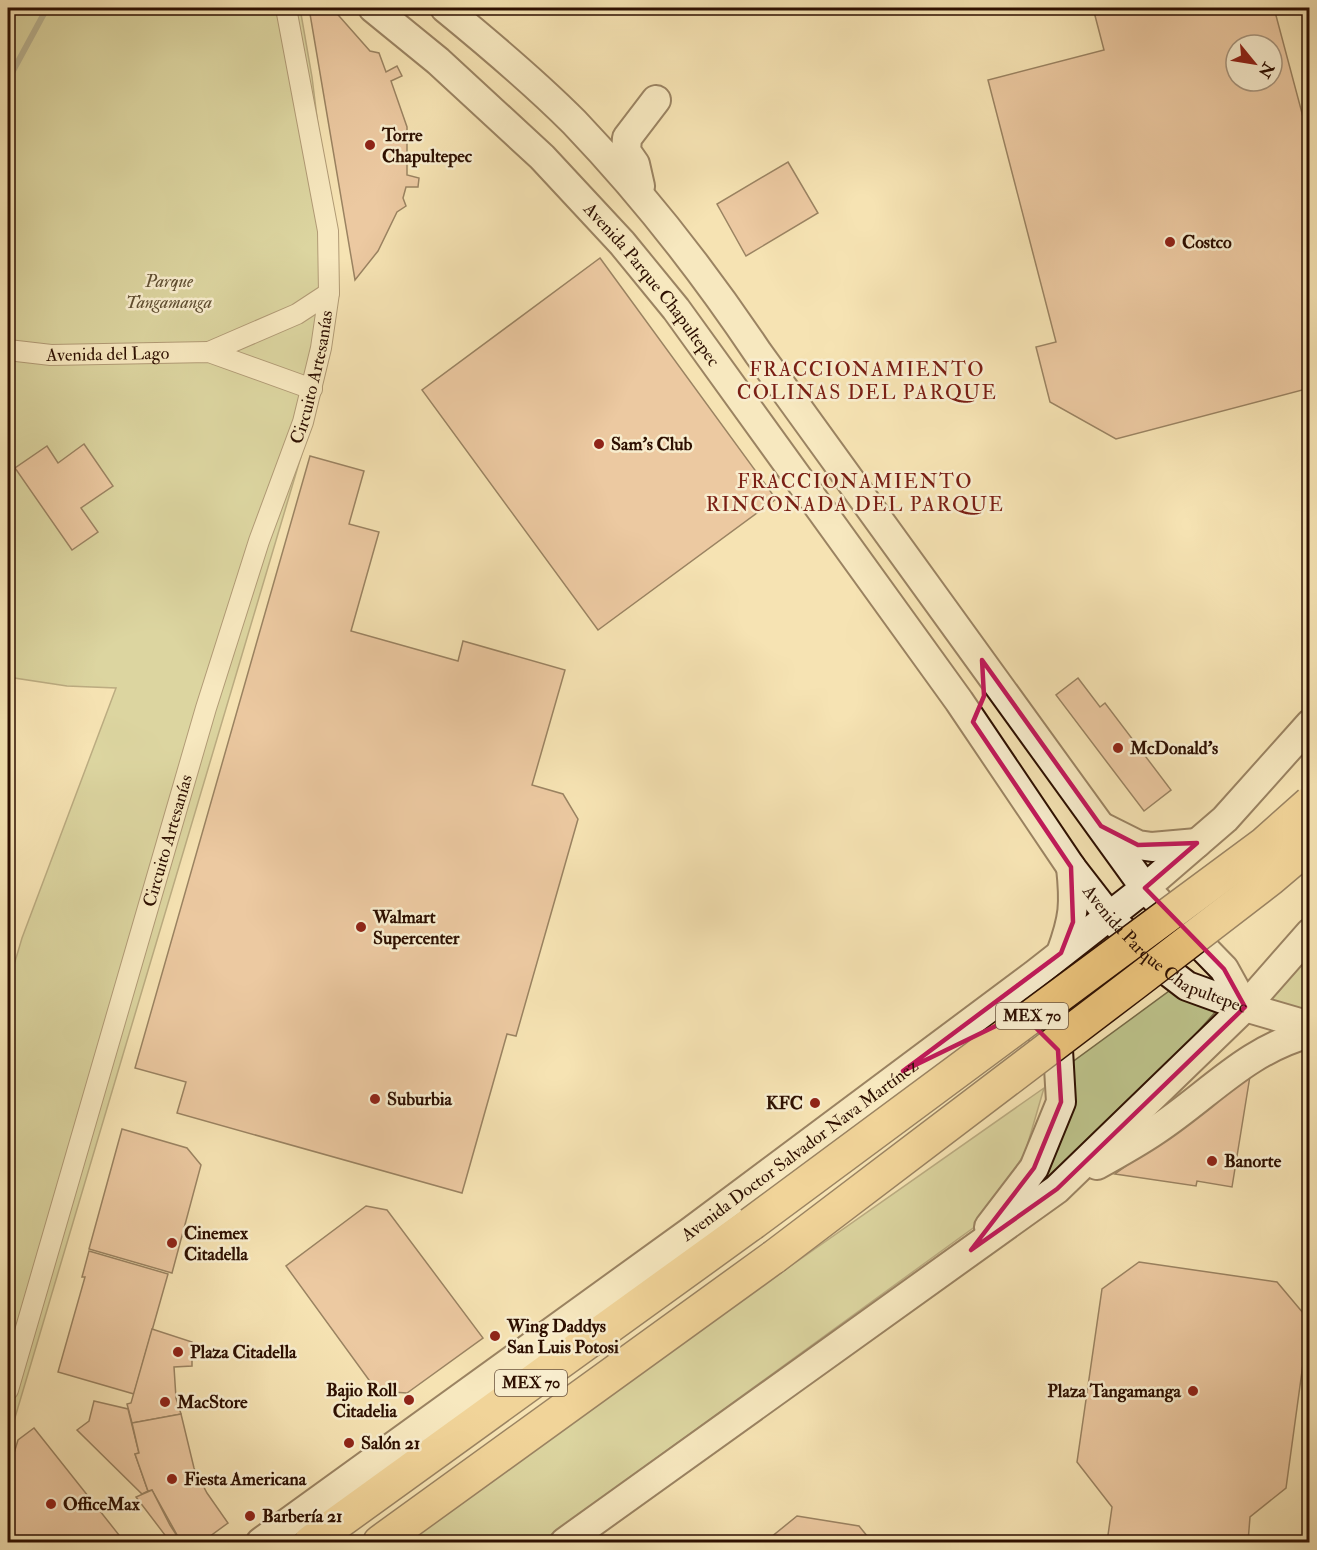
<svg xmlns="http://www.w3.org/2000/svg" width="1317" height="1550" font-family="'IM FELL Double Pica',serif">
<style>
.green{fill:#bdc38b;stroke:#756946;stroke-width:1.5}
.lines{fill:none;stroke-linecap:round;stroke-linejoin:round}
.stream{stroke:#707869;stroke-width:6}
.building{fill:#e1a98d;stroke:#2d0f00;stroke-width:1.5;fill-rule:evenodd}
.minor-casing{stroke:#5f442d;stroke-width:22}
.secondary-casing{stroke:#2d0f00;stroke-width:32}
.motorway-casing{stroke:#2d0f00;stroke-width:36}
.minor{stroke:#f8edce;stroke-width:20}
.secondary{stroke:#f8edce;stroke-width:28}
.motorway{stroke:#eac27a;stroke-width:33}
.motorway-bridge-casing{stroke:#2d0f00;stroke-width:36;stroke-linecap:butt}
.motorway-bridge{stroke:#eac27a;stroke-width:33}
.marked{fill:none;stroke:#c2185b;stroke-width:4.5;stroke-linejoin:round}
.poi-dot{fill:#8f2418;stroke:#f8edce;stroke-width:2}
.labels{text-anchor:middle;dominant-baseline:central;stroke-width:5;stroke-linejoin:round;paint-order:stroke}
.shield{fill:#f8edce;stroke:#6a523e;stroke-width:1.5}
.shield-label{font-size:16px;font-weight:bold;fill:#2d0f00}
.poi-label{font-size:18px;font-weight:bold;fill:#2d0f00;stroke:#f8edce;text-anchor:start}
.park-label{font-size:18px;font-style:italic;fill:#5f4e31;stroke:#f8edce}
.street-label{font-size:18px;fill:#2d0f00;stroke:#f8edce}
.neighbourhood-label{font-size:20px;letter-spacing:1.5px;fill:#7a1f14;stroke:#f8edce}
</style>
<rect width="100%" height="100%" fill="#f5e3b3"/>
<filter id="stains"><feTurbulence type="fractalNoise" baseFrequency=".00333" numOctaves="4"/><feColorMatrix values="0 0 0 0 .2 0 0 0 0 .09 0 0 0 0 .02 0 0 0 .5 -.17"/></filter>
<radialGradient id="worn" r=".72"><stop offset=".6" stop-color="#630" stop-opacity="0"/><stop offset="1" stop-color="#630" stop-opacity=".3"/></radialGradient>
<g class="green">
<polygon points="8,8 300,8 312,77 332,239 305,443 8,1441 8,985 22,938 116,688 67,686 8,677"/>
<polygon points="1309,954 1309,1016 1264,1002"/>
<polygon points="1176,986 1218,1009 1138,1099 1043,1186 1067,1113 1071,1063"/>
<polygon points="1044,1088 1025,1153 980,1223 541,1542 406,1542 658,1359"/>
</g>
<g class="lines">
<polyline class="stream" points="8,80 47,8"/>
</g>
<g class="building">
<polygon points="309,8 332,8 370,51 379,53 386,72 397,66 402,76 391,81 407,127 407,175 419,178 418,187 406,187 403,198 406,206 397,212 378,251 355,280"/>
<path d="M1093,8H1274L1310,143V388L1116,439L1050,402L1036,347L1056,342L988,80L1104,50ZM1236,45H1272V81H1236Z"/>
<polygon points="788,162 818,213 746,256 717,204"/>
<polygon points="600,258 776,499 598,630 422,390"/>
<polygon points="84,444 113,486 81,508 98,532 72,550 15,468 47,446 58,463"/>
<polygon points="310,456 364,471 349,524 379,532 351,631 458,661 463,641 565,670 532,785 563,794 578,819 516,1036 507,1034 462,1193 177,1113 186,1082 135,1068"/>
<polygon points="1078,678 1100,707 1105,703 1171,790 1144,811 1056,695"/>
<polygon points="1250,1076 1232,1187 1197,1181 1196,1186 1115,1174"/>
<polygon points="122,1129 187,1148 201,1165 172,1273 89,1249"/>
<polygon points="366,1206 387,1210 483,1338 407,1393 377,1391 286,1266"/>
<polygon points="89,1251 168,1274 134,1394 58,1372 85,1277 82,1277"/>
<polygon points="1139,1262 1277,1282 1309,1320 1286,1488 1250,1517 1248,1542 1107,1542 1112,1507 1077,1462 1102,1289"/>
<polygon points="152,1329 192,1342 192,1366 174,1367 176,1398 181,1414 132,1423 127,1404 131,1403"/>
<polygon points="94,1401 128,1409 139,1453 135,1454 148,1491 142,1494 77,1430 89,1421"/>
<polygon points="181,1414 194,1468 207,1493 228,1523 202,1542 181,1542 152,1490 148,1491 135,1454 139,1453 132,1423"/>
<polygon points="34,1428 119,1535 109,1542 8,1541 8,1473 18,1440"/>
<polygon points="152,1490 170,1525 181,1542 162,1542 160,1539 165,1535 136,1497"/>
<polygon points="797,1516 859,1526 872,1542 765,1542"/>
</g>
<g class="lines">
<g class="minor-casing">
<g id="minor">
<polyline points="1309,8 1310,8"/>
<path id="s1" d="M8,350L51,355L209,352L312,389"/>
<polyline points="209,352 297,314 329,293"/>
<path id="s2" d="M8,1390L206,708L259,541L303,422L321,348L329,293L328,231L286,8"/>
</g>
</g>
<g class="secondary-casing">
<g id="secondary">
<path id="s3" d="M373,8L438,61L542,157L622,243L676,309L959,701L1071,867L1109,916L1144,953L1187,986L1245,1007L1310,1026"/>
<path d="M445,8C489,44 533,81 574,122C642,193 703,271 758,353L1145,888L1224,969L1245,1007"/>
<polyline points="640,186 635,164 626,151 627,138 656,100"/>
<polyline points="1104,828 1138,845 1152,847 1197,843"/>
<path d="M1061,953C1074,918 1075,904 1071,867"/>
<path d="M1097,1165C1117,1154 1137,1143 1156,1130C1209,1095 1246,1050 1310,1033"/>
<polyline points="989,1227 1034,1168 1061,1102 1058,1050 1049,1037 1033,1025 1004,1022"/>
<path id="s4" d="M261,1542L690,1232L1034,975L1145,888L1225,819L1310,724"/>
<polyline points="565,1542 1057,1189 1245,1007 1310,933"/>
</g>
</g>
<g class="motorway-casing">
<g id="motorway">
<polyline points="311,1542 751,1224"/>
<polyline points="380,1542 774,1257"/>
</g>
</g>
<use href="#minor" class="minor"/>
<use href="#secondary" class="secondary"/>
<use href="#motorway" class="motorway"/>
<g class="motorway-bridge-casing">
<g id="motorway-bridge">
<polyline points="751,1224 1264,844 1310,803"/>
<polyline points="774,1257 1136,982 1270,879 1310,845"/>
</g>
</g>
<use href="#motorway-bridge" class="motorway-bridge"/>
</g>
<path d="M0 0H1317V1550H0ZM982,660L1101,826L1138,845L1197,843L1145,888L1224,969L1245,1007L1057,1189L971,1250L1034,1168L1061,1102L1058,1050L1033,1025L1006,1021L903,1071L1061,953L1073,922L1071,867L973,722L984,696Z" fill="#f5e3b3" fill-opacity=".55" fill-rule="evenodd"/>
<path class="marked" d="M982,660L1101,826L1138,845L1197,843L1145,888L1224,969L1245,1007L1057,1189L971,1250L1034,1168L1061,1102L1058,1050L1033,1025L1006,1021L903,1071L1061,953L1073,922L1071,867L973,722L984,696Z"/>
<g class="poi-dot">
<circle cx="370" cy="145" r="6"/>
<circle cx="1170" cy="242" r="6"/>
<circle cx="599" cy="444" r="6"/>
<circle cx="1118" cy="748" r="6"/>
<circle cx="361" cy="927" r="6"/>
<circle cx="375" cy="1099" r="6"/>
<circle cx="815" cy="1103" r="6"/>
<circle cx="1212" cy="1161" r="6"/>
<circle cx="172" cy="1243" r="6"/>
<circle cx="495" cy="1336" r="6"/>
<circle cx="178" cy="1352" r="6"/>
<circle cx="1193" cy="1391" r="6"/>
<circle cx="409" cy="1400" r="6"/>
<circle cx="165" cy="1402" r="6"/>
<circle cx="349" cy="1443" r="6"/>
<circle cx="172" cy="1479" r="6"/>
<circle cx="51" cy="1504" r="6"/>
<circle cx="250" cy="1516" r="6"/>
</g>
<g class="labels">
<g class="shield">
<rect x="996" y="1003" width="72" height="26" rx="4.5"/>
<rect x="495" y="1370" width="72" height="26" rx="4.5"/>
</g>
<g class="shield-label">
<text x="1032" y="1016">MEX 70</text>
<text x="531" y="1383">MEX 70</text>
</g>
<g class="poi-label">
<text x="382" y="135">Torre<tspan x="382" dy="21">Chapultepec</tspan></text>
<text x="1182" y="242">Costco</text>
<text x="611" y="444">Sam's Club</text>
<text x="1130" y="748">McDonald's</text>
<text x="373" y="917">Walmart<tspan x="373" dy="21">Supercenter</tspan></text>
<text x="387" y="1099">Suburbia</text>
<text x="803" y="1103" text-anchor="end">KFC</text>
<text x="1224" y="1161">Banorte</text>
<text x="184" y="1233">Cinemex<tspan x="184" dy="21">Citadella</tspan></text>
<text x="507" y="1326">Wing Daddys<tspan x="507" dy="21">San Luis Potosi</tspan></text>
<text x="190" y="1352">Plaza Citadella</text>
<text x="397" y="1390" text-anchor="end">Bajio Roll<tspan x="397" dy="21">Citadelia</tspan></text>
<text x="1181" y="1391" text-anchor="end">Plaza Tangamanga</text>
<text x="177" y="1402">MacStore</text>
<text x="361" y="1443">Salón 21</text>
<text x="184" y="1479">Fiesta Americana</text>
<text x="63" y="1504">OfficeMax</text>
<text x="262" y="1516">Barbería 21</text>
</g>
<g class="park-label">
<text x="169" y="281">Parque<tspan x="169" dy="21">Tangamanga</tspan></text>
</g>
<g class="street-label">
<text stroke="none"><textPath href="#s3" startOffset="394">Avenida Parque Chapultepec</textPath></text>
<text stroke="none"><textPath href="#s1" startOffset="100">Avenida del Lago</textPath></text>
<text stroke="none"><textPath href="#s2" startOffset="1058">Circuito Artesanías</textPath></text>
<text stroke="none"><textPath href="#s2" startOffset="572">Circuito Artesanías</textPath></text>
<text stroke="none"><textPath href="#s3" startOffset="1240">Avenida Parque Chapultepec</textPath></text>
<text stroke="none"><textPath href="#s4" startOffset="666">Avenida Doctor Salvador Nava Martínez</textPath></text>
</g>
<g class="neighbourhood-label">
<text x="867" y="369">FRACCIONAMIENTO<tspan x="867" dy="23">COLINAS DEL PARQUE</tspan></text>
<text x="855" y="481">FRACCIONAMIENTO<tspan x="855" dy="23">RINCONADA DEL PARQUE</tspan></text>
</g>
</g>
<rect width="1317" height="1550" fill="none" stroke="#f5e3b3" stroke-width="30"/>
<rect x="9" y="9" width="1299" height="1532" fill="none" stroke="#2d0f00" stroke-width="3"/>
<rect x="15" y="15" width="1287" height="1520" fill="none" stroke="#2d0f00" stroke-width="1.5"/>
<g transform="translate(1254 63) rotate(120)"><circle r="28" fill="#f8edce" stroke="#a7947c" stroke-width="1.5"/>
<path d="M0-4.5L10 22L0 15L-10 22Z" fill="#8f2418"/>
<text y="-9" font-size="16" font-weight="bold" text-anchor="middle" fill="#2d0f00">N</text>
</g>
<rect width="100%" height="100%" filter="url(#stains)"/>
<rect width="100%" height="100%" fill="url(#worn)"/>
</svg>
